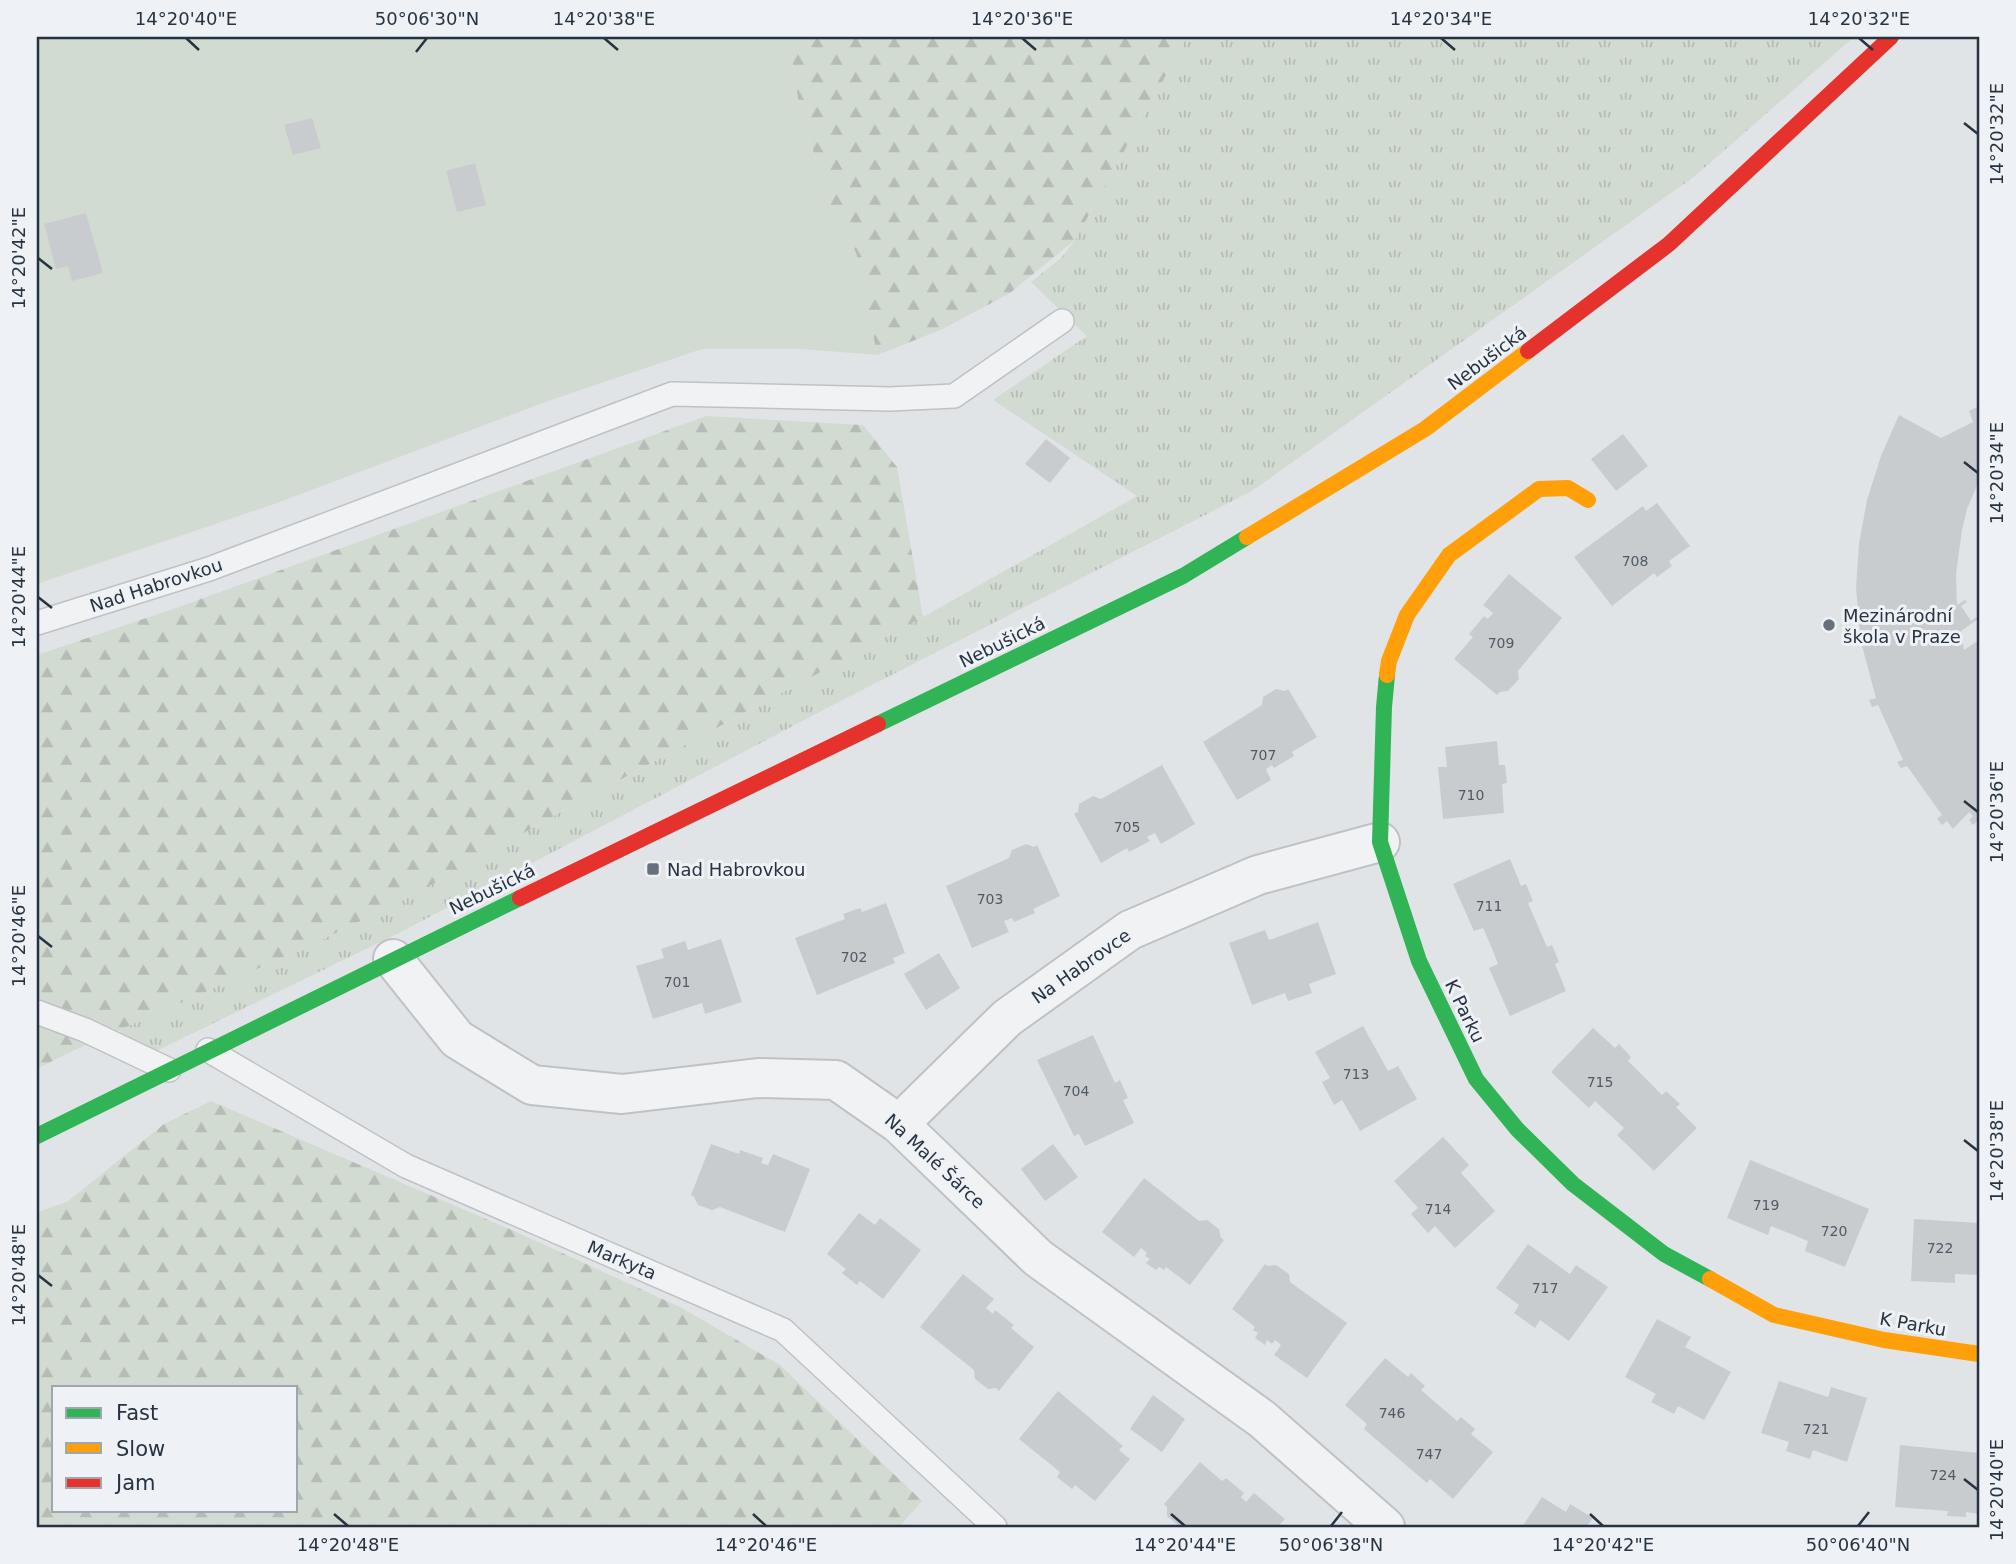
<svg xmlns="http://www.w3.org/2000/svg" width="2016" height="1564" font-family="'DejaVu Sans',sans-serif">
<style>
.grass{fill:url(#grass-tufts)}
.forest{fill:url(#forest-firs);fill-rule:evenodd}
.garden{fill:#d2dbd1}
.building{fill:#c9cccf}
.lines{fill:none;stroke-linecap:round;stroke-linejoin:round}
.lane-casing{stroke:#bfc2c5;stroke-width:26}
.street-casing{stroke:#bfc2c5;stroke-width:42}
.lane{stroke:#f1f2f3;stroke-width:23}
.street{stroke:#f1f2f3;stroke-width:38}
.fast{stroke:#30b455;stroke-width:16}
.slow{stroke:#ff9f0a;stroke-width:16}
.jam{stroke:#e5322d;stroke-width:16}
.ticks{fill:none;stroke:#273341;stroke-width:2.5}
.poi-dot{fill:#68717b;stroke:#eef2f6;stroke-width:2.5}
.labels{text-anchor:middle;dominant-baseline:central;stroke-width:6;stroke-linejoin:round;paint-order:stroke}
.number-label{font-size:14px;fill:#505a65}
.street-label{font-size:18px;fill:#273341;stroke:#eef2f6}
.poi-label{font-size:18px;fill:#273341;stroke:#eef2f6;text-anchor:start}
.neatline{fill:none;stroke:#273341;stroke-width:2.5}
.ticks-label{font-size:18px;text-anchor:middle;fill:#273341}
</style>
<defs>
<pattern id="grass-tufts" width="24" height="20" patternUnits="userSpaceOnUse" patternTransform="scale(1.75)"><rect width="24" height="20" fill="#d2dbd1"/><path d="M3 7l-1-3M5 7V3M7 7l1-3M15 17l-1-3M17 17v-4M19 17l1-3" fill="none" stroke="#b4bcb5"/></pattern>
<pattern id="forest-firs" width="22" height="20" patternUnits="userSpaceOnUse" patternTransform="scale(1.75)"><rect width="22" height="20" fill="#d2dbd1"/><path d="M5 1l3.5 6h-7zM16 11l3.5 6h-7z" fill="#b4bcb5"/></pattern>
</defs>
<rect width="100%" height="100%" fill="#e1e4e7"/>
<polygon class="grass" points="1187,37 1854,37 1695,176 1252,491 829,707 399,933 144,1057 119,1030 313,944 406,899 575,804 923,617 1137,496 993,400 1087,336 1031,282 1062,257 1075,240"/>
<g class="forest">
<polygon points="788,37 1187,37 1075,240 1010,293 943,329 877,355 856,253 828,200 799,105"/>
<polygon points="706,416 863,425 897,467 923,617 575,804 406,899 313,944 68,1053 37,1069 37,655 173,609"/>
<path d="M211,1101L512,1230L682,1308L780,1365L922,1501L899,1527H37V1212L67,1202L164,1124ZM54,1387H296V1510H54Z"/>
</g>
<polygon class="garden" points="37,37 788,37 799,105 828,200 856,253 877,355 802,349 702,349 551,400 269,506 37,584"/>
<g class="building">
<polygon points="312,118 321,148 293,155 284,125"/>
<polygon points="475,163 486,205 457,212 446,171"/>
<polygon points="86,213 103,273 72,281 68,266 56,269 44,224"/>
<polygon points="1979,406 1979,481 1967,509 1962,530 1956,574 1957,605 1965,600 1967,602 1961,606 1971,621 1976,617 1978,619 1961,631 1964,650 1979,640 1979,823 1978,821 1973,825 1969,820 1973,816 1969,812 1953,829 1947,821 1942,825 1937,819 1942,815 1907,766 1901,768 1897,762 1903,760 1878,705 1872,707 1869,700 1876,698 1861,642 1856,588 1859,544 1867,500 1881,456 1899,415 1941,438 1973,422 1969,411"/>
<polygon points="1623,434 1648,466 1616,491 1591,459"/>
<polygon points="1046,439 1070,458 1050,483 1025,464"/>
<polygon points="1657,503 1690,546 1669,561 1672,566 1657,577 1654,573 1612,606 1574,557 1643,506 1646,511"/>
<polygon points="1509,574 1562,618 1518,671 1519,679 1508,691 1500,692 1497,695 1454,659 1473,637 1469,634 1484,616 1488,619 1493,613 1483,605"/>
<polygon points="1276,689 1285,691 1288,689 1317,737 1292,752 1294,756 1274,768 1272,765 1266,769 1271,780 1237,800 1203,742 1262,705 1263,697"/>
<polygon points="1497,741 1499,765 1505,765 1507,783 1502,784 1504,813 1443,819 1438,767 1447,767 1445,747"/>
<polygon points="1162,765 1195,824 1161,844 1155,833 1147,837 1150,841 1129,852 1127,848 1101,863 1074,814 1078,812 1079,804 1093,796 1101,799"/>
<polygon points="1026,844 1034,847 1037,845 1060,896 1033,909 1035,913 1014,922 1012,918 1004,921 1009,932 972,948 946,886 1009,858 1012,850"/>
<polygon points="1510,859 1521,886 1526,884 1533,901 1528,903 1547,947 1552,945 1559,962 1555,964 1566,991 1510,1016 1489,968 1498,964 1491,946 1483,928 1474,931 1453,884"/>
<polygon points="886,903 905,953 893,958 895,963 817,995 795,938 845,919 843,914 860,908 862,912"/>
<polygon points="1318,922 1336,974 1309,984 1312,993 1288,1001 1285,993 1252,1005 1229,943 1265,930 1269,940"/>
<polygon points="721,939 742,1002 705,1014 702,1003 653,1019 636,966 664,958 661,949 685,941 688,950"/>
<polygon points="939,953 960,988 926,1010 904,974"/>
<polygon points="1363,1026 1388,1071 1398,1066 1417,1099 1360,1131 1342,1100 1334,1105 1322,1082 1330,1078 1315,1052"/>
<polygon points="1593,1028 1615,1048 1619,1044 1631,1057 1628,1061 1662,1095 1666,1091 1680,1104 1676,1107 1697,1128 1654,1171 1617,1135 1624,1128 1610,1115 1595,1101 1589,1108 1551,1072"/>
<polygon points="1093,1035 1115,1083 1120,1080 1128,1098 1123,1100 1134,1123 1085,1146 1079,1134 1074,1136 1037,1060"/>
<polygon points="1443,1137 1469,1165 1461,1173 1495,1211 1455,1248 1435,1226 1428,1233 1411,1214 1418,1208 1394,1181"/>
<polygon points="711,1144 739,1154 740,1150 763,1158 761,1163 768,1165 773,1154 810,1169 785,1232 720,1207 712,1210 698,1205 694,1197 691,1195"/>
<polygon points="1053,1144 1078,1177 1045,1201 1021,1169"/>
<polygon points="1750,1160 1869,1209 1845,1267 1805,1251 1808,1241 1771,1226 1768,1235 1727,1218"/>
<polygon points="1144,1178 1199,1221 1207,1220 1219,1229 1221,1238 1224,1240 1190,1285 1166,1267 1164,1270 1159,1267 1156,1270 1146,1263 1150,1259 1145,1256 1147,1253 1141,1248 1134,1257 1102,1232"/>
<polygon points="859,1213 875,1225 880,1218 921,1250 883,1299 860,1281 857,1285 842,1273 846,1269 827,1254"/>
<polygon points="1914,1219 1979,1223 1979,1275 1955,1274 1955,1283 1911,1281"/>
<polygon points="1528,1244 1570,1274 1576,1265 1608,1287 1569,1341 1540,1320 1535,1328 1514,1313 1519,1305 1496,1288"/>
<polygon points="1265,1264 1268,1266 1276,1265 1289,1274 1290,1282 1347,1323 1307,1378 1274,1355 1281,1345 1275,1340 1272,1344 1267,1340 1265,1345 1255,1338 1258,1333 1253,1330 1255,1327 1232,1309"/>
<polygon points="963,1274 994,1299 986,1308 993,1314 995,1310 1014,1325 1011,1328 1034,1347 999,1391 996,1388 988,1389 975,1379 974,1370 920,1327"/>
<polygon points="1657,1319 1691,1337 1685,1347 1731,1372 1704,1420 1678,1406 1674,1414 1651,1402 1656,1394 1625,1377"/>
<polygon points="1385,1358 1408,1377 1411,1373 1425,1386 1421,1390 1457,1421 1461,1417 1475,1429 1471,1434 1493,1452 1453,1499 1430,1479 1427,1483 1364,1429 1367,1424 1345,1405"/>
<polygon points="1779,1381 1828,1397 1831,1387 1867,1398 1847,1462 1813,1450 1810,1459 1786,1451 1789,1442 1761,1433"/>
<polygon points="1058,1391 1123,1446 1119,1450 1130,1459 1095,1501 1075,1485 1072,1489 1057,1477 1060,1472 1019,1439"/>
<polygon points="1153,1395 1185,1419 1162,1452 1130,1429"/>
<polygon points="1900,1445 1979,1453 1979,1514 1966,1512 1966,1517 1947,1516 1948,1511 1895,1507"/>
<polygon points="1200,1462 1222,1481 1226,1478 1244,1493 1241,1497 1246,1502 1254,1493 1285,1519 1277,1527 1179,1526 1167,1516 1167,1507 1164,1504"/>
<polygon points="1542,1497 1566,1512 1570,1504 1593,1518 1586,1527 1522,1527"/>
</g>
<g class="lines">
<g class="lane-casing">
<g id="lane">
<polyline points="37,623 209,569 672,394 890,399 954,396 1062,321"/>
<polyline points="37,1012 85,1030 169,1070"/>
<polyline points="208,1050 406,1166 783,1330 995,1527"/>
</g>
</g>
<g class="street-casing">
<g id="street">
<polyline points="393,959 457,1039 532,1085 622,1094 758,1078 836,1080 899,1124 1038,1258 1262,1419 1385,1527"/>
<polyline points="899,1124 1007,1018 1130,930 1258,875 1380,842"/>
</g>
</g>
<use href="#lane" class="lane"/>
<use href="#street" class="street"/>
<g class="fast">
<polyline points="1387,675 1384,707 1380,842 1419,961 1476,1079 1517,1129 1573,1184 1664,1254 1710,1279"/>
<polyline points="878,724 1183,576 1247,537"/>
<polyline points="37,1136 520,898"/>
</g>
<g class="slow">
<polyline points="1247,537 1425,429 1528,351"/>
<polyline points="1387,675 1389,661 1407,615 1449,555 1539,489 1568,488 1588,500"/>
<polyline points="1710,1279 1774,1315 1884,1340 1979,1354"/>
</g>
<g class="jam">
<polyline points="1528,351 1669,244 1891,37"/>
<polyline points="520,898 878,724"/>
</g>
</g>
<path class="ticks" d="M186,38L199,50M604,38L618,50M1022,38L1036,50M1441,38L1455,50M1859,38L1873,50M416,52L427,38M1964,123L1978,134M38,258L52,269M1964,462L1978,473M38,597L52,608M1964,801L1978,812M38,936L52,947M1964,1140L1978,1151M38,1275L52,1286M1964,1479L1978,1490M334,1514L348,1526M753,1514L766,1526M1171,1514L1185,1526M1590,1514L1603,1526M1331,1526L1342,1512M1858,1526L1869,1512"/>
<g class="poi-dot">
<circle cx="1829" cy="625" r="7"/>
<rect x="646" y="862" width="14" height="14" rx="3.5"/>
</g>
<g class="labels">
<g class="number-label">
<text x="1635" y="561">708</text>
<text x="1501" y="643">709</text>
<text x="1263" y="755">707</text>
<text x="1471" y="795">710</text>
<text x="1127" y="827">705</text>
<text x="990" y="899">703</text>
<text x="1489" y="906">711</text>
<text x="854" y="957">702</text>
<text x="677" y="982">701</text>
<text x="1356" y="1074">713</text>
<text x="1600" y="1082">715</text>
<text x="1076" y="1091">704</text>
<text x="1766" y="1205">719</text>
<text x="1438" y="1209">714</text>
<text x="1834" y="1231">720</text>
<text x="1940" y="1248">722</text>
<text x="1545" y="1288">717</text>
<text x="1392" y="1413">746</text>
<text x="1816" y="1429">721</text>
<text x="1429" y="1454">747</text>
<text x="1943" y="1475">724</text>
</g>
<g class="street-label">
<text transform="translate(1487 358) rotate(-37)">Nebušická</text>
<text transform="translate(156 585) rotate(-18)">Nad Habrovkou</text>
<text transform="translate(1002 642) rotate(-26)">Nebušická</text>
<text transform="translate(492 889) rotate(-26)">Nebušická</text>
<text transform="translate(1081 966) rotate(-35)">Na Habrovce</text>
<text transform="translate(1465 1011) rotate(64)">K Parku</text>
<text transform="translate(935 1161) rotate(43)">Na Malé Šárce</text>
<text transform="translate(622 1260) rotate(23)">Markyta</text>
<text transform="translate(1913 1324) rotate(10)">K Parku</text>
</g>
<g class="poi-label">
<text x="1843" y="615">Mezinárodní<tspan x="1843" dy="21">škola v Praze</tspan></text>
<text x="667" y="869">Nad Habrovkou</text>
</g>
</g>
<rect width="2016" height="1564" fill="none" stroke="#eef2f6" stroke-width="77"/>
<rect x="52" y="1386" width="245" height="126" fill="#eef2f6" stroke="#9ea6ae" stroke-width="2"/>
<rect x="66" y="1408" width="35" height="10" fill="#30b455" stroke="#9ea6ae" stroke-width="2"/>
<text x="116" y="1420" font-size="21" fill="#273341">Fast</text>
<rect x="66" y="1443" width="35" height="10" fill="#ff9f0a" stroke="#9ea6ae" stroke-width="2"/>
<text x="116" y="1456" font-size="21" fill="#273341">Slow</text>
<rect x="66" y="1478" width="35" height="10" fill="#e5322d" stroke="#9ea6ae" stroke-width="2"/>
<text x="116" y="1490" font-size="21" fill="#273341">Jam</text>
<rect x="38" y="38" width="1940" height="1488" class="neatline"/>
<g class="ticks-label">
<text x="186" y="25">14°20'40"E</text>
<text x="427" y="25">50°06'30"N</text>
<text x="604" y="25">14°20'38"E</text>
<text x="1022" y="25">14°20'36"E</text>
<text x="1441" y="25">14°20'34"E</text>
<text x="1859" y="25">14°20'32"E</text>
<text transform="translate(1997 134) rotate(-90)" y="6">14°20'32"E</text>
<text transform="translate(19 258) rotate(-90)" y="6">14°20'42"E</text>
<text transform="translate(1997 473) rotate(-90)" y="6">14°20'34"E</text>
<text transform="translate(19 597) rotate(-90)" y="6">14°20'44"E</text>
<text transform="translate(1997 812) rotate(-90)" y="6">14°20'36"E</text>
<text transform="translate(19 936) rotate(-90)" y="6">14°20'46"E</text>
<text transform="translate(1997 1151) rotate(-90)" y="6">14°20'38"E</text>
<text transform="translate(19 1275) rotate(-90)" y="6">14°20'48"E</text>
<text transform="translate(1997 1490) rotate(-90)" y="6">14°20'40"E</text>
<text x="348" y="1551">14°20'48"E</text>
<text x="766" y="1551">14°20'46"E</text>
<text x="1185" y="1551">14°20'44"E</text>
<text x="1331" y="1551">50°06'38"N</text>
<text x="1603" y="1551">14°20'42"E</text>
<text x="1858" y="1551">50°06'40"N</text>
</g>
</svg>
